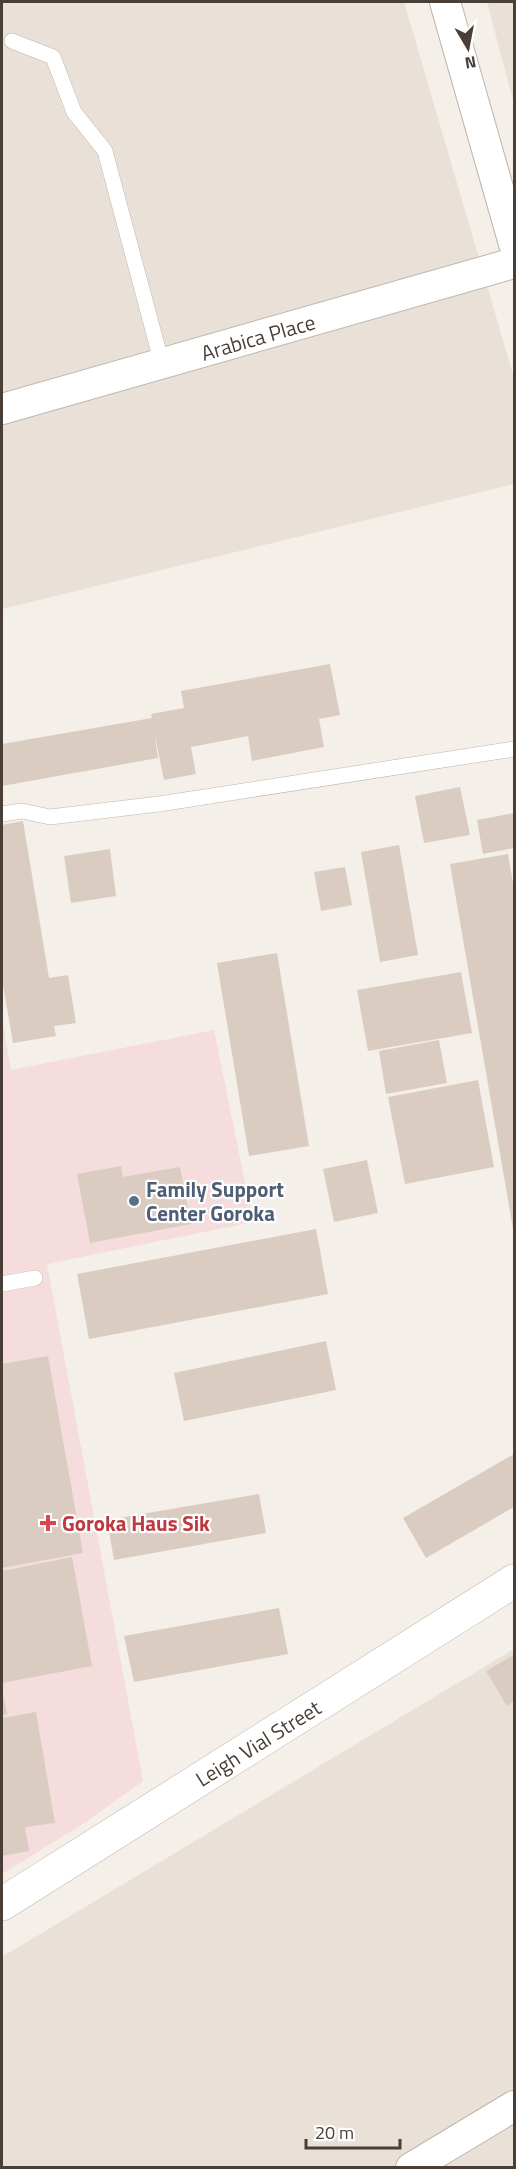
<svg xmlns="http://www.w3.org/2000/svg" width="516" height="2169" font-family="'Titillium Web',sans-serif">
<style>
.residential{fill:#e9e0d7}
.medical{fill:#f5dcdd}
.building{fill:#daccc1}
.lines{fill:none;stroke-linecap:round;stroke-linejoin:round}
.service-casing{stroke:#c0b5ab;stroke-width:16}
.minor-casing{stroke:#c0b5ab;stroke-width:32}
.tertiary-casing{stroke:#c0b5ab;stroke-width:34}
.service{stroke:#fff;stroke-width:15}
.minor{stroke:#fff;stroke-width:30}
.tertiary{stroke:#fff;stroke-width:33}
.service-dot{fill:#5c6f8a;stroke:#fff;stroke-width:2}
.health-dot{fill:#e0444e;stroke:#fff;stroke-width:2}
.labels{text-anchor:middle;dominant-baseline:central;stroke-width:4.5;stroke-linejoin:round;paint-order:stroke}
.street-label{font-size:21px;fill:#493f37;stroke:#fff}
.service-label{font-size:21px;font-weight:bold;fill:#4e5e75;stroke:#fff;text-anchor:start}
.health-label{font-size:21px;font-weight:bold;fill:#be3a42;stroke:#fff;text-anchor:start}
</style>
<rect width="100%" height="100%" fill="#f5efe9"/>
<g class="residential">
<polygon points="2,2 404,2 514,378 514,484 2,609"/>
<polygon points="487,2 514,2 514,104"/>
<polygon points="514,1649 514,2167 2,2167 2,1957"/>
</g>
<polygon class="medical" points="2,1019 11,1070 214,1030 253,1222 47,1264 143,1781 86,1822 2,1874"/>
<g class="building">
<polygon points="330,664 340,715 319,719 324,747 252,761 248,736 191,747 196,774 164,780 154,731 158,758 2,786 2,744 152,718 151,714 184,708 181,691"/>
<polygon points="460,787 470,835 424,843 415,796"/>
<polygon points="514,813 514,848 483,854 477,820"/>
<polygon points="23,821 49,978 68,975 76,1023 54,1026 56,1036 13,1043 2,979 2,825"/>
<polygon points="399,845 418,955 380,962 361,852"/>
<polygon points="110,849 116,896 71,903 64,856"/>
<polygon points="508,854 514,889 513,1229 450,864"/>
<polygon points="345,867 352,905 321,911 314,872"/>
<polygon points="277,953 309,1146 249,1156 217,963"/>
<polygon points="461,972 472,1033 368,1051 357,990"/>
<polygon points="439,1040 447,1083 386,1094 379,1051"/>
<polygon points="478,1080 494,1167 405,1184 388,1097"/>
<polygon points="367,1160 378,1213 334,1222 323,1169"/>
<polygon points="121,1166 123,1177 180,1167 191,1224 90,1243 77,1174"/>
<polygon points="316,1229 328,1294 89,1339 77,1274"/>
<polygon points="326,1341 336,1390 184,1421 174,1373"/>
<polygon points="48,1356 83,1553 2,1568 2,1364"/>
<polygon points="514,1454 514,1507 426,1558 403,1518"/>
<polygon points="259,1494 266,1533 114,1560 107,1520"/>
<polygon points="72,1557 92,1666 2,1683 2,1571"/>
<polygon points="279,1608 288,1654 134,1682 124,1636"/>
<polygon points="514,1655 514,1701 507,1706 486,1671"/>
<polygon points="2,1690 7,1714 2,1715"/>
<polygon points="36,1712 55,1823 25,1827 29,1851 2,1856 2,1718"/>
</g>
<g class="lines">
<g class="service-casing">
<g id="service">
<polyline points="12,41 53,57 74,112 105,151 162,364"/>
<polyline points="2,814 22,811 50,817 159,804 514,749"/>
<polyline points="2,1284 35,1278"/>
</g>
</g>
<g class="minor-casing">
<g id="minor">
<polyline points="445,2 514,244"/>
<polyline points="2,409 514,263"/>
<polyline points="411,2168 514,2106"/>
</g>
</g>
<g class="tertiary-casing">
<polyline id="tertiary" points="2,1904 514,1581"/>
</g>
<use href="#service" class="service"/>
<use href="#minor" class="minor"/>
<use href="#tertiary" class="tertiary"/>
</g>
<circle class="service-dot" cx="134" cy="1201" r="6"/>
<path class="health-dot" d="M45 1514h6v6h6v6h-6v6h-6v-6h-6v-6h6z"/>
<g class="labels">
<g class="street-label">
<text transform="translate(258 337) rotate(-16)">Arabica Place</text>
<text transform="translate(258 1743) rotate(-32)">Leigh Vial Street</text>
</g>
<g class="service-label">
<text x="146" y="1189">Family Support<tspan x="146" dy="24">Center Goroka</tspan></text>
</g>
<g class="health-label">
<text x="62" y="1523">Goroka Haus Sik</text>
</g>
</g>
<rect width="516" height="2169" fill="none" stroke="#493f37" stroke-width="6"/>
<g transform="translate(468 48) rotate(170)" stroke="#ffffff" stroke-width="4.5" paint-order="stroke">
<path d="M0-4.5L10 22L0 15L-10 22Z" fill="#493f37"/>
<text y="-9" font-size="16" font-weight="bold" text-anchor="middle" fill="#493f37">N</text>
</g>
<path d="M306 2139v9h94v-9" fill="none" stroke="#493f37" stroke-width="3"/>
<text x="315" y="2139" font-size="18" fill="#493f37" stroke="#ffffff" stroke-width="4.5" paint-order="stroke">20 m</text>
</svg>
